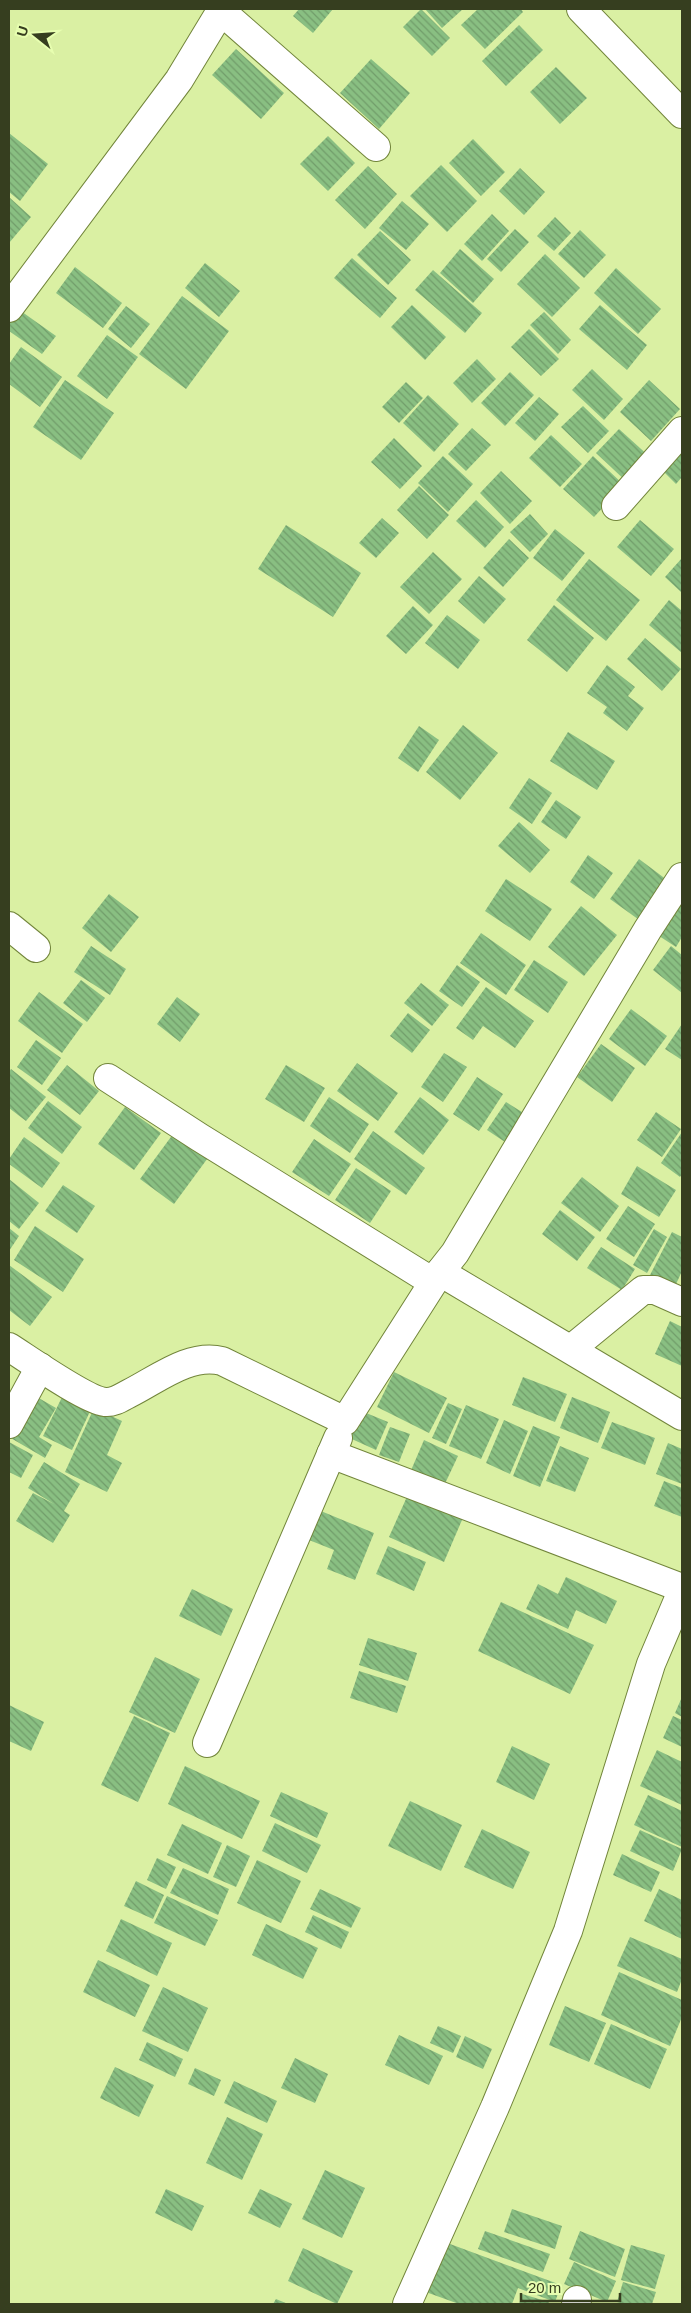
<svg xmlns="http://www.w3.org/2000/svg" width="691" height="2313" font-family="Arial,sans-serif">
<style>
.building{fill:url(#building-back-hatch)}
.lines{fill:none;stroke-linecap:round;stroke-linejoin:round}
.minor-casing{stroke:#72853b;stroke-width:30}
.tertiary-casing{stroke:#72853b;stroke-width:30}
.minor{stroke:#fff;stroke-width:28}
.tertiary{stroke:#fff;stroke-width:28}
</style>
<defs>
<pattern id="building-back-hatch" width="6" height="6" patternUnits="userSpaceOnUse" patternTransform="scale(1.25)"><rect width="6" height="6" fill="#89bf82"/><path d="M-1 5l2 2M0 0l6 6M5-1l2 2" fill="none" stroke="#719d6a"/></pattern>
</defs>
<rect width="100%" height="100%" fill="#daf0a3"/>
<g class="building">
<polygon points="299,9 333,9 313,33 293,16"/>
<polygon points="421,9 450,38 432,56 403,27"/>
<polygon points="425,9 463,9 442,28"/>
<polygon points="478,9 521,9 523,12 485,49 461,25"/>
<polygon points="519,25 543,50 506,86 482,61"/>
<polygon points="236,49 284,93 261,119 212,75"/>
<polygon points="371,59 410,93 379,129 340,93"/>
<polygon points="556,67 587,98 560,124 530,92"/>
<polygon points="9,133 48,164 20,201 9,192"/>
<polygon points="328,136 355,163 328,191 300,164"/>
<polygon points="473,139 505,172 481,196 449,163"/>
<polygon points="441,165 477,201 447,232 410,196"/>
<polygon points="368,166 397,194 365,229 335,200"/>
<polygon points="520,168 545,192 524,215 499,191"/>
<polygon points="9,197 31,217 9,243"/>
<polygon points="402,201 429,224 406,250 379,228"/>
<polygon points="492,214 509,231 482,261 464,244"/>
<polygon points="555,217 571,233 554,251 537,236"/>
<polygon points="515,229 529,242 501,272 487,259"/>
<polygon points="580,230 606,255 584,278 558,254"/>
<polygon points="380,231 411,260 388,285 357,255"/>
<polygon points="460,249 494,279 473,303 440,273"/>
<polygon points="545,254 580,288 552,317 517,284"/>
<polygon points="352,258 397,298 380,318 334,278"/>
<polygon points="205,263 240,291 219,317 185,288"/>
<polygon points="75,267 122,303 103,328 56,293"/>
<polygon points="616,268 661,309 638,334 594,293"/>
<polygon points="433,270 482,313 465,333 415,290"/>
<polygon points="182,296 229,331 186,389 139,354"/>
<polygon points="412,305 446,337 425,360 391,327"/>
<polygon points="600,305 647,345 627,370 579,329"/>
<polygon points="126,306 150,324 131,348 108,329"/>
<polygon points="18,309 56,336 42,354 9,331 9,323"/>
<polygon points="544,312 571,340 558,354 530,325"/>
<polygon points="529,329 559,359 541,376 511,347"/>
<polygon points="107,335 138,357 107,399 77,376"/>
<polygon points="21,347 62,377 40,407 9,384 9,364"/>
<polygon points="477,359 496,379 472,403 453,383"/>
<polygon points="592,369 623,399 604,420 572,390"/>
<polygon points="510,372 534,395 505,426 481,403"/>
<polygon points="65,380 114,413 81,460 33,427"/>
<polygon points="649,380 680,409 651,441 620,412"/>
<polygon points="406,382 423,398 399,423 382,407"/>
<polygon points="428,395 459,424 434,452 403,423"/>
<polygon points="539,397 559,414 535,441 515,423"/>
<polygon points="583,406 609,431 588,453 561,427"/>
<polygon points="472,428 491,445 466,471 448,454"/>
<polygon points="619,429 651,458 628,483 596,453"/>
<polygon points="551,435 582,464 560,487 529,458"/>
<polygon points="394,438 422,466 400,489 371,462"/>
<polygon points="682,438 682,477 676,484 655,463"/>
<polygon points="443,456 473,484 448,512 418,483"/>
<polygon points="593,456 624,485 594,517 563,489"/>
<polygon points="501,471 532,501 510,524 480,493"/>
<polygon points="419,486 449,515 427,539 397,510"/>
<polygon points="476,500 504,527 485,548 456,521"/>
<polygon points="530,514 548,534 530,552 510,532"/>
<polygon points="382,518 399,533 376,558 359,543"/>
<polygon points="640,520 674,549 651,576 617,547"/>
<polygon points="286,525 361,573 333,617 258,569"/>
<polygon points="555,529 585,553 562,581 533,558"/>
<polygon points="509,539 529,558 503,587 483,568"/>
<polygon points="433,552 462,579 429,614 400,587"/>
<polygon points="682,558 682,590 681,592 665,577"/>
<polygon points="589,559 640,600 606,641 556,600"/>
<polygon points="479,576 506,599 484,624 458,601"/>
<polygon points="669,600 682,611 682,653 649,625"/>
<polygon points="554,605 594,638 567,672 527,640"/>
<polygon points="413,606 433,625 406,654 386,636"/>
<polygon points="447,615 480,640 458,669 425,643"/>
<polygon points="645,638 681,669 662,691 627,659"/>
<polygon points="607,665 635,687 628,696 644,708 627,731 603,713 607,707 587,693"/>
<polygon points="463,725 498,753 460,800 426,772"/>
<polygon points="419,726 439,740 418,772 398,758"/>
<polygon points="568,732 615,761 597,790 550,761"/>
<polygon points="529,778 552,793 532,824 509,808"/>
<polygon points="556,800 581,817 566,839 541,822"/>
<polygon points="519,822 550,850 530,873 498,846"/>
<polygon points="588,855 613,873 594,899 570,882"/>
<polygon points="639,859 671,883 642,922 610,899"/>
<polygon points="506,879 552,909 530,941 485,911"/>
<polygon points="682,886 682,937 676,947 653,932"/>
<polygon points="109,894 139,917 111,952 82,928"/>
<polygon points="581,906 617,935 584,976 548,947"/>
<polygon points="481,933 526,965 506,995 460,963"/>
<polygon points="91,946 126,969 110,995 74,972"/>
<polygon points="671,946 682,955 682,993 653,970"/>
<polygon points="534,960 568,982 548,1013 514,990"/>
<polygon points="457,965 480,982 462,1007 439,991"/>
<polygon points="81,980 105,998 87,1022 63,1003"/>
<polygon points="421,983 449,1005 432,1026 404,1003"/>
<polygon points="486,987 534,1021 515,1048 483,1026 473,1040 456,1028"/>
<polygon points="39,992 83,1024 62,1053 18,1021"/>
<polygon points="177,997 200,1014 180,1042 157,1024"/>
<polygon points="631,1009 667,1036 645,1066 609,1039"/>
<polygon points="408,1013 430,1030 412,1053 390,1036"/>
<polygon points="682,1024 682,1060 665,1049"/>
<polygon points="36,1040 61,1058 42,1085 17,1067"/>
<polygon points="601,1044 635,1068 612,1102 577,1077"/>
<polygon points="444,1053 467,1067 443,1102 421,1087"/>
<polygon points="357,1063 398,1093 378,1121 337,1091"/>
<polygon points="67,1065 99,1091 80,1115 47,1090"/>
<polygon points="286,1065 325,1088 304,1122 265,1099"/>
<polygon points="11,1069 46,1097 26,1121 9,1108 9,1072"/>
<polygon points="477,1077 503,1094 479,1131 453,1114"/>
<polygon points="329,1097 369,1124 350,1153 310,1126"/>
<polygon points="420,1097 449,1120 423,1155 394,1132"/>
<polygon points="48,1101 82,1127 62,1154 28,1128"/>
<polygon points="506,1102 525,1114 505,1142 487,1130"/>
<polygon points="125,1107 161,1133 134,1170 98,1144"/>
<polygon points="656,1112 681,1129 662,1157 637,1140"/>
<polygon points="179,1126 213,1151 174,1204 140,1179"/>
<polygon points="373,1131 425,1168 406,1195 354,1159"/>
<polygon points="682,1132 682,1174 680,1177 661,1163"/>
<polygon points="24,1137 60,1163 42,1188 9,1164 9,1159"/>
<polygon points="314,1139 351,1164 329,1196 292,1172"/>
<polygon points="637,1166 676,1190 659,1217 621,1194"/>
<polygon points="356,1168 391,1191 370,1223 335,1200"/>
<polygon points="582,1177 619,1206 600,1232 561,1203"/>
<polygon points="9,1179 39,1203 19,1229 9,1221"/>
<polygon points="63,1185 95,1206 77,1233 45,1211"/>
<polygon points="628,1206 655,1224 634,1257 606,1239"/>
<polygon points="560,1210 595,1237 577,1261 542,1234"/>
<polygon points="35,1226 84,1259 63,1292 14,1260"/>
<polygon points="9,1228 19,1236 9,1251"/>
<polygon points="654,1229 667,1237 647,1273 633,1265"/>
<polygon points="672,1232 682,1237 682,1271 672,1293 647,1281"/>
<polygon points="601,1247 635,1269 622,1290 587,1268"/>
<polygon points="9,1265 52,1297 30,1326 9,1310"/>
<polygon points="670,1321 682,1327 682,1366 655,1354"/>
<polygon points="394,1372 447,1398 429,1433 377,1407"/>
<polygon points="523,1377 567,1394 555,1422 512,1405"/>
<polygon points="65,1391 93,1405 72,1450 43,1436"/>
<polygon points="30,1393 56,1408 39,1437 52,1445 45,1458 9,1437"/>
<polygon points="572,1397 610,1412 598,1443 560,1428"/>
<polygon points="448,1403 462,1409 446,1444 432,1438"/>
<polygon points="466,1405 499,1419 481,1459 449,1446"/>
<polygon points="94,1408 122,1421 107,1455 122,1463 107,1492 65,1472"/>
<polygon points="354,1408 388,1422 376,1450 343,1435"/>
<polygon points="504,1420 528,1431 510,1474 486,1463"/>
<polygon points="612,1422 655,1438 645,1465 601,1448"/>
<polygon points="533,1426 560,1437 540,1487 513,1476"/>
<polygon points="390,1427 410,1434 399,1462 379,1455"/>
<polygon points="424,1440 458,1456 442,1490 409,1475"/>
<polygon points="9,1442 33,1455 21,1478 9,1472"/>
<polygon points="668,1443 682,1449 682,1484 656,1474"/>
<polygon points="560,1446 589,1458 575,1492 546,1481"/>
<polygon points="44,1462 80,1484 64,1511 70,1515 53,1543 16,1521 33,1493 54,1504 28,1488"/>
<polygon points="664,1481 682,1488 682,1517 654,1506"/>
<polygon points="410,1490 465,1513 444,1562 389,1537"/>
<polygon points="316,1509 374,1533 355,1580 327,1569 334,1550 304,1538"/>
<polygon points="388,1546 426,1562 414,1591 376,1574"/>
<polygon points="566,1577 617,1601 606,1624 576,1610 568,1629 526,1609 538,1584 558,1594"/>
<polygon points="192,1589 233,1609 221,1636 179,1616"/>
<polygon points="501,1602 594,1645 570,1694 478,1651"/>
<polygon points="368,1638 417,1653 408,1681 359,1665"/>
<polygon points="155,1657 200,1679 175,1733 129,1712"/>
<polygon points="359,1671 406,1686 397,1713 350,1698"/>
<polygon points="682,1697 682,1717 675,1713"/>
<polygon points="9,1705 44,1722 31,1751 9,1741"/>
<polygon points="134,1716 170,1733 138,1802 101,1785"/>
<polygon points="673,1716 682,1720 682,1747 663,1738"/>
<polygon points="512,1746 550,1764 534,1800 496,1782"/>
<polygon points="657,1750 682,1762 682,1805 640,1786"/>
<polygon points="185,1766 260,1801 242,1839 168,1804"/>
<polygon points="281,1792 328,1813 317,1838 270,1816"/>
<polygon points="648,1795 682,1811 682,1847 634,1825"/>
<polygon points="410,1801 462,1825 441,1871 388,1846"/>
<polygon points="275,1823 321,1845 307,1873 262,1851"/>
<polygon points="182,1824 222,1843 208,1874 167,1855"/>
<polygon points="482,1829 530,1852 513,1889 464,1867"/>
<polygon points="640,1830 682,1849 673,1871 630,1851"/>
<polygon points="227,1845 250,1856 236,1887 213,1877"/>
<polygon points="622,1854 660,1872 651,1892 613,1875"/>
<polygon points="157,1858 176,1867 166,1889 147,1880"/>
<polygon points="257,1860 301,1881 281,1923 237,1903"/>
<polygon points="183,1868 229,1889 218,1915 170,1893"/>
<polygon points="136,1881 164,1895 153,1919 124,1906"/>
<polygon points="320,1889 361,1908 351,1928 310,1909"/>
<polygon points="659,1889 682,1900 682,1939 644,1921"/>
<polygon points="167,1896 218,1920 205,1946 154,1923"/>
<polygon points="313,1915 349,1932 341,1949 305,1932"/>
<polygon points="121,1919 172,1943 157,1976 106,1951"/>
<polygon points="266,1924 318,1948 303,1979 252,1955"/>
<polygon points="630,1937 682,1959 682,1979 677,1992 617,1966"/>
<polygon points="98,1960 150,1985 135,2017 83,1992"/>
<polygon points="619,1972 682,2000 682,2017 670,2046 601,2015"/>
<polygon points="163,1987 208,2008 188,2052 142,2031"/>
<polygon points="565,2006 606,2023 589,2062 549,2045"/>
<polygon points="611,2024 667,2049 650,2089 594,2064"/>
<polygon points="438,2026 461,2036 453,2053 430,2043"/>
<polygon points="399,2035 443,2056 429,2085 385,2065"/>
<polygon points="465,2036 492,2049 483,2069 456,2057"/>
<polygon points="147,2042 183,2059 175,2077 139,2060"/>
<polygon points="295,2058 328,2074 315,2103 281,2088"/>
<polygon points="115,2067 154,2085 139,2117 100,2098"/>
<polygon points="195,2068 221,2080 214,2096 188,2084"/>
<polygon points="234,2081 277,2101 267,2123 224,2103"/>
<polygon points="227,2117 263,2134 242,2180 206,2163"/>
<polygon points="325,2170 365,2188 342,2238 302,2219"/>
<polygon points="166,2189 204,2206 192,2231 155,2213"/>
<polygon points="260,2189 292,2204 280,2228 248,2213"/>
<polygon points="512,2209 562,2226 555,2249 504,2232"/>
<polygon points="485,2231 550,2254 543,2272 478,2249"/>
<polygon points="580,2231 625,2249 615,2277 569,2259"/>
<polygon points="442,2241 561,2285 555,2302 518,2288 512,2304 459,2304 423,2291"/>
<polygon points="631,2245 665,2255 655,2289 621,2280"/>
<polygon points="303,2248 353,2271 337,2304 288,2281"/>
<polygon points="574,2262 616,2281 607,2302 564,2284"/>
<polygon points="623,2282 656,2292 652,2304 624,2304 617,2302"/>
<polygon points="522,2294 549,2302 548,2304 519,2304"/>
<polygon points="276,2299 288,2304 273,2304"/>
</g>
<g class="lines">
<g class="minor-casing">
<g id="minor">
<polyline points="581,9 682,114"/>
<polyline points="221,11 376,147"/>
<polyline points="9,308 179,80 222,9"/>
<polyline points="616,506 682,431"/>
<polyline points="9,926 36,948"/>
<polyline points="108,1078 199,1137 433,1282"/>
<polyline points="440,1272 682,1416"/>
<path d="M9,1347C28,1359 86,1400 105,1402C114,1403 122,1397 130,1393C158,1379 189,1353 222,1361L345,1421L440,1272L455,1253L648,929L682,877"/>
<polyline points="571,1349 643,1290 655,1290 682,1302"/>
<polyline points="9,1424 40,1367"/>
<polyline points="331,1454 682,1588"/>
<polyline points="207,1743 338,1438"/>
<polyline points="576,2304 577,2300"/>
</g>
</g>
<g class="tertiary-casing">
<polyline id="tertiary" points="407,2304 495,2107 568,1931 651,1664 682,1591"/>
</g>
<use href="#minor" class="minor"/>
<use href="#tertiary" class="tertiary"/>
</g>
<rect width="691" height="2313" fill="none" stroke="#363e1f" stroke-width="20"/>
<g transform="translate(35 35) rotate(287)" stroke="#e7feb0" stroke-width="4" paint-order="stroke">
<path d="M0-4L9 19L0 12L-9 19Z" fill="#363e1f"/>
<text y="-8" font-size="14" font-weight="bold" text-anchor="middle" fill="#363e1f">U</text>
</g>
<path d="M521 2293v8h99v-8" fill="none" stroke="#363e1f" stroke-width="2.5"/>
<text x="528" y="2293" font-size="15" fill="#363e1f" stroke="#e7feb0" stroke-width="4" paint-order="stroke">20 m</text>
</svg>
